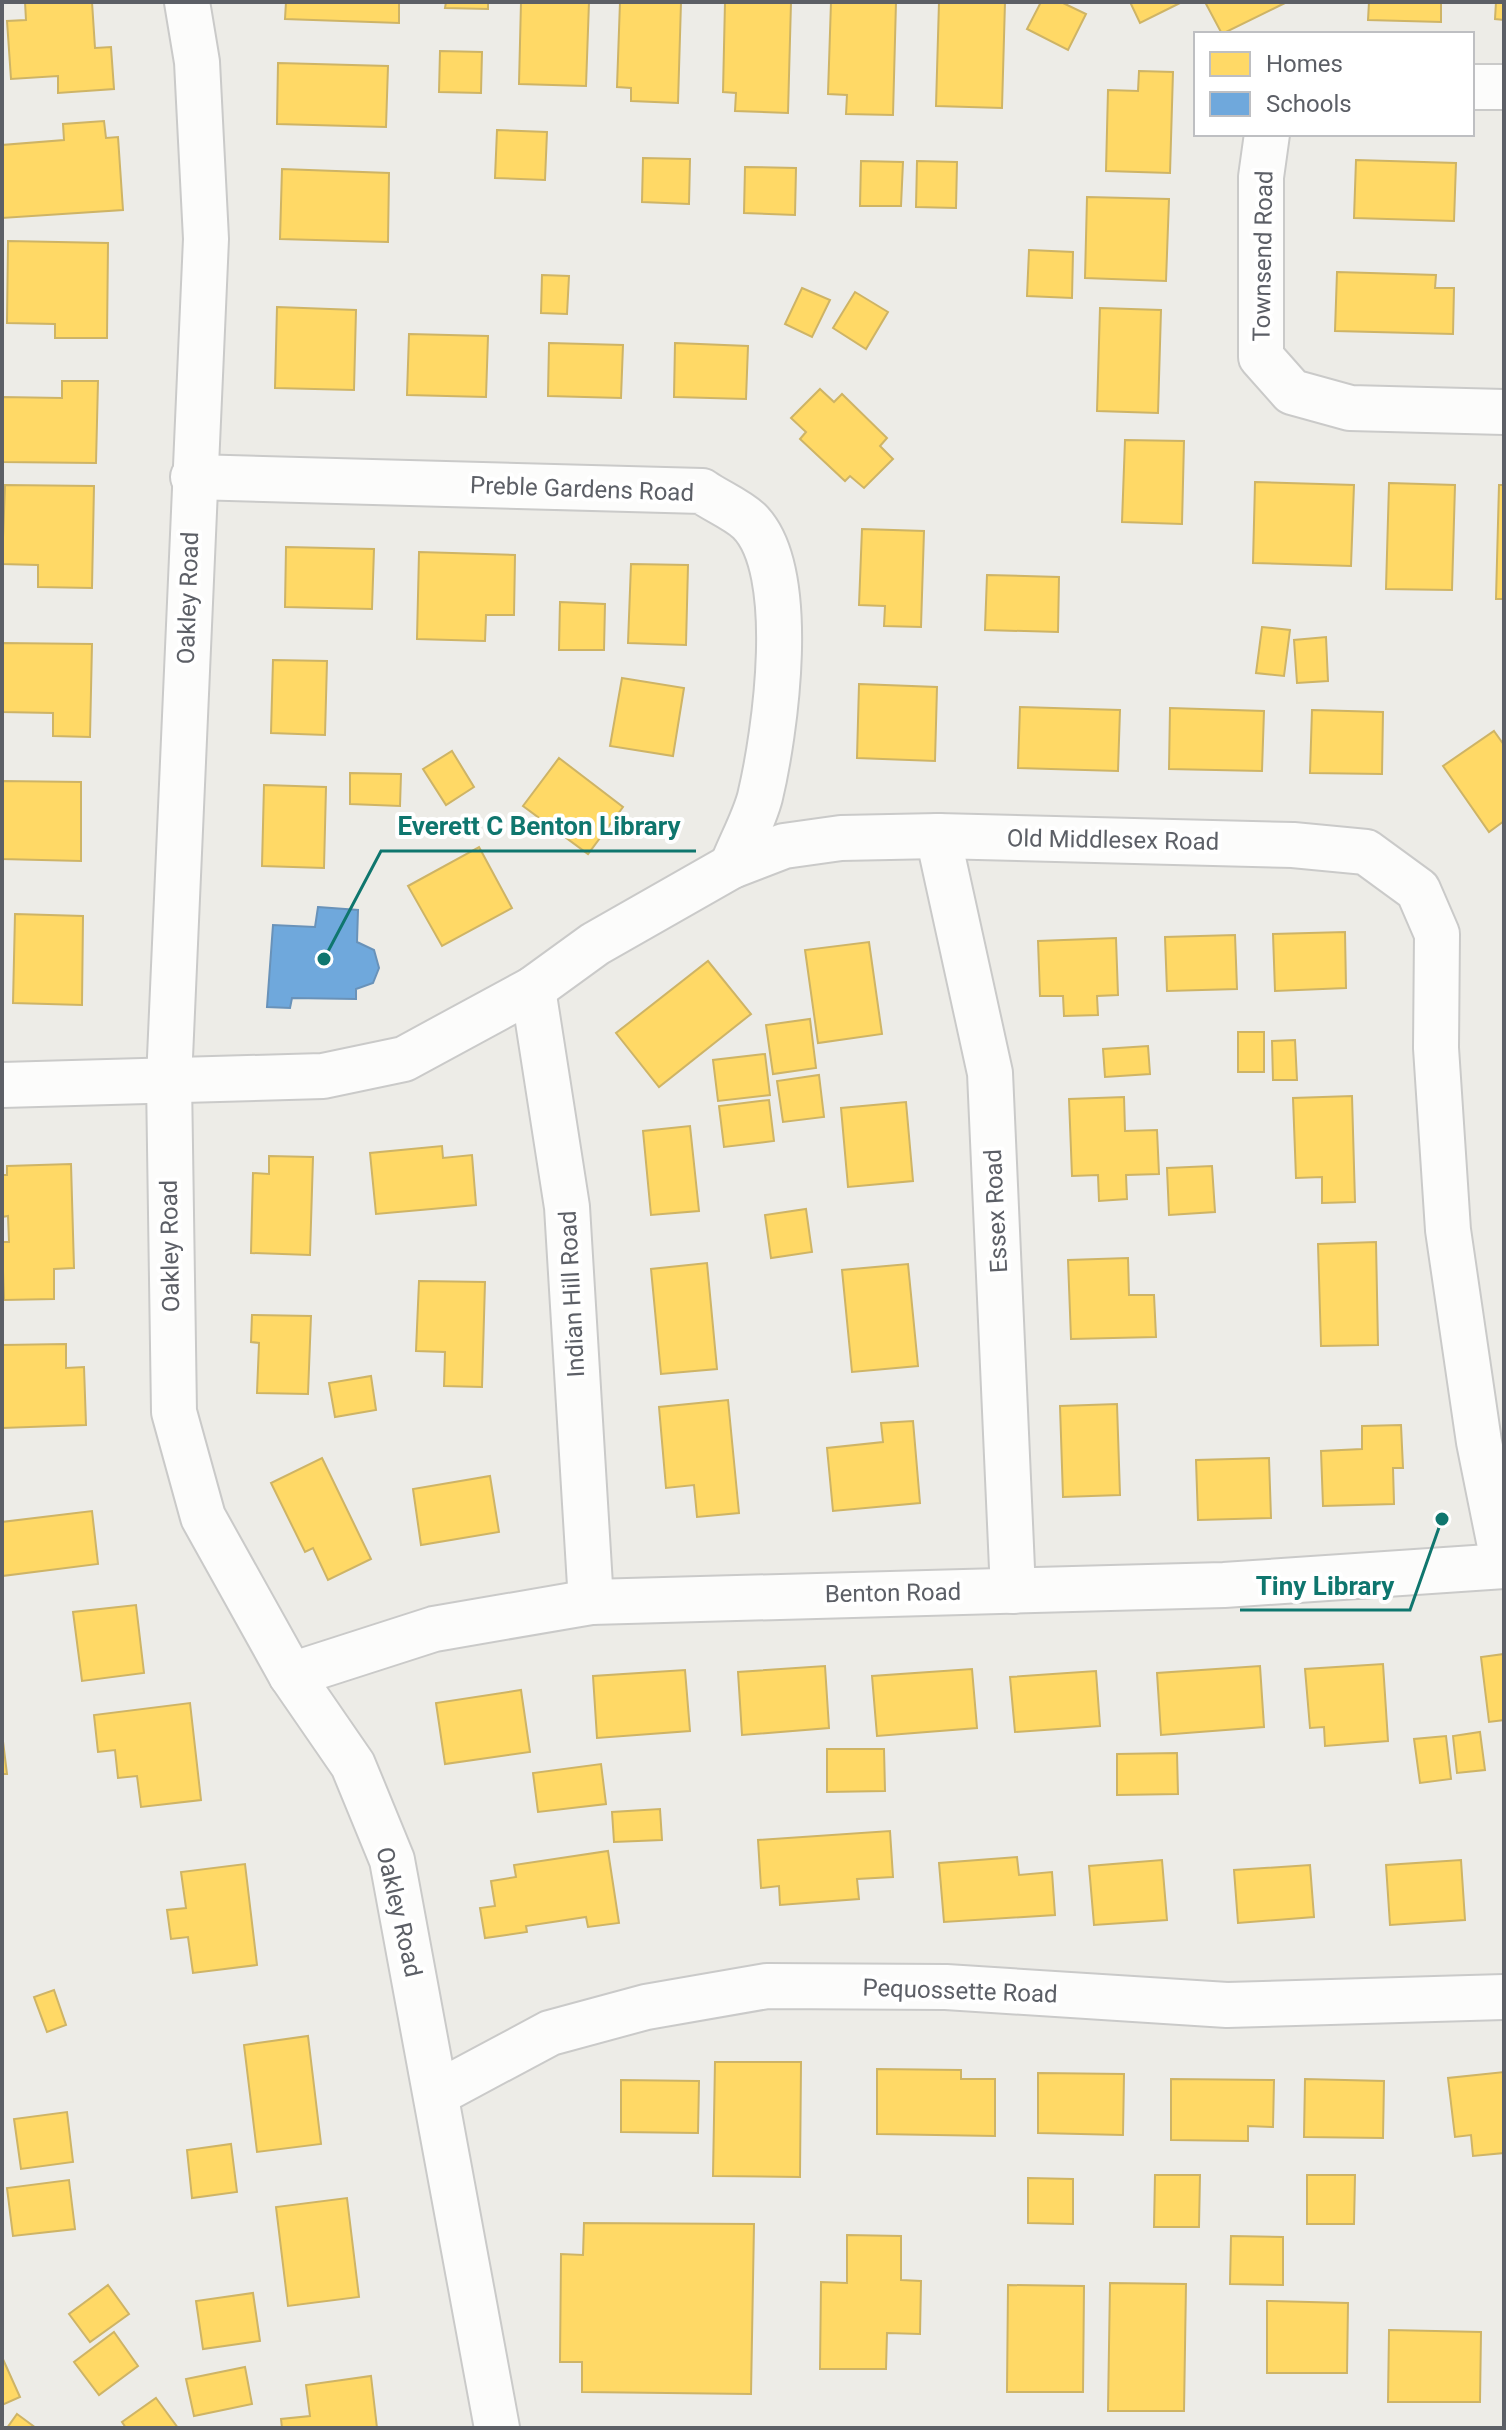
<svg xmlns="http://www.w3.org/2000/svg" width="1506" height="2430" font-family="Roboto,sans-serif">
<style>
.homes{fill:#ffd966;stroke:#ceb466;stroke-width:2}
.schools{fill:#6fa8dc;stroke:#6992b9;stroke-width:2}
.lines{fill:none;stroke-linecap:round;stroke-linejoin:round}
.minor-casing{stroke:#cacac9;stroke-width:48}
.minor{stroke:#fcfcfb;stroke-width:44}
.labels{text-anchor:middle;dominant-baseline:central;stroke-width:8;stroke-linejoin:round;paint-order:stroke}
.street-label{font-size:24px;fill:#5c5f66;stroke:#fff}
.leader{fill:none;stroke:#0f766e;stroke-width:3}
.callout-dot{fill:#0f766e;stroke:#fff;stroke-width:3}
.callout-label{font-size:26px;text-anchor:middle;font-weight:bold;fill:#0f766e;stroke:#fff;stroke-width:8;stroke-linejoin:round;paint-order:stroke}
</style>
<rect width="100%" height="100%" fill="#edece7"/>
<g class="homes">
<polygon points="25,2 92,2 95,48 111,47 114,89 58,93 58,76 11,79 7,21 26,20"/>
<polygon points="286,2 399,2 399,23 285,19"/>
<polygon points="446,2 488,2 488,9 445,8"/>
<polygon points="521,2 589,2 586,86 519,84"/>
<polygon points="620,2 681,2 678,103 631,101 631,88 617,87"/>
<polygon points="725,2 791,2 788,113 735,111 736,93 723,92"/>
<polygon points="831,2 896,2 893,115 846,114 847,95 828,94"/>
<polygon points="939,2 1005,2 1002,108 936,106"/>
<polygon points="1041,2 1061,2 1086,14 1068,50 1027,29"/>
<polygon points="1130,2 1182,2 1140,23"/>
<polygon points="1205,2 1287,2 1222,34"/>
<polygon points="1369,2 1441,2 1441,22 1368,20"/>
<polygon points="1496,2 1504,2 1504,20 1495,19"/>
<polygon points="440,51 482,52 481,93 439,92"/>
<polygon points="278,63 388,66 386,127 277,124"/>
<polygon points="1139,71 1173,72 1170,173 1106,171 1108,90 1138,91"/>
<polygon points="104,121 106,138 118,137 123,210 2,218 2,145 64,140 63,124"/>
<polygon points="497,130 547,132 545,180 495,178"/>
<polygon points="643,158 690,159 689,204 642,202"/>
<polygon points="1356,160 1456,163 1454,221 1354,218"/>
<polygon points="861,161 903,162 901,206 860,206"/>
<polygon points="917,161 957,162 956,208 916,207"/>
<polygon points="745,167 796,168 795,215 744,213"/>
<polygon points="282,169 389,173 388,242 280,239"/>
<polygon points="1087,197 1169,199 1166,281 1085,278"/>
<polygon points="8,241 108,243 107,338 55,338 55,324 7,323"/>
<polygon points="1029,250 1073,252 1072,298 1027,296"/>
<polygon points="1337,272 1436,275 1435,288 1454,288 1453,334 1335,331"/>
<polygon points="542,275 569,276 567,314 541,313"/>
<polygon points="802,288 830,300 812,337 785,324"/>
<polygon points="855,292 888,312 866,349 833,328"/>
<polygon points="277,307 356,310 354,390 275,388"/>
<polygon points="1100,308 1161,310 1158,413 1097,411"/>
<polygon points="409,334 488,336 486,397 407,395"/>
<polygon points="549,343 623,345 621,398 548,396"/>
<polygon points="675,343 748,346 746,399 674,397"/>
<polygon points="62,381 98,381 96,463 2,462 2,397 62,398"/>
<polygon points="820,389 834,402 842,394 887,438 880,446 893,459 864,488 850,476 845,481 800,439 806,432 791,418"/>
<polygon points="1125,440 1184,441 1182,524 1122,522"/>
<polygon points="1255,482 1354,485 1351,566 1253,563"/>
<polygon points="1389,483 1455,485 1452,590 1386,589"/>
<polygon points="5,485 94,486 92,588 38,587 38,565 2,564"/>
<polygon points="1499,485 1504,485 1504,599 1496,599"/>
<polygon points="862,529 924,531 921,627 884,626 885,606 859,605"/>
<polygon points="286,547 374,549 372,609 285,607"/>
<polygon points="419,552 515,555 514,615 486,615 485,641 417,639"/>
<polygon points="631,564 688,565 686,645 628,643"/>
<polygon points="987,575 1059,577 1058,632 985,630"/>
<polygon points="560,602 605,604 604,650 559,650"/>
<polygon points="1262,627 1290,630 1284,676 1256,673"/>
<polygon points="1326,637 1328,681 1297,683 1294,640"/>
<polygon points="2,643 92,644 90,737 53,736 53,713 2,712"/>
<polygon points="273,660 327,661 325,735 271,733"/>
<polygon points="622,678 684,688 673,756 610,746"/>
<polygon points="859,684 937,687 935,761 857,758"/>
<polygon points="1020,707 1120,710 1118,771 1018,768"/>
<polygon points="1170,708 1264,711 1262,771 1169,769"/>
<polygon points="1312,710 1383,712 1382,774 1310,773"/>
<polygon points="1494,731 1504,745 1504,821 1489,832 1443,766"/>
<polygon points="452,751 474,787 446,805 423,769"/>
<polygon points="559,758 623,807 588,854 523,806"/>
<polygon points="350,773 401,774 400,806 350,804"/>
<polygon points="2,781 81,782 81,861 2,859"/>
<polygon points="264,785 326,787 324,868 262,866"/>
<polygon points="479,847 512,908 442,946 408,886"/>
<polygon points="15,914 83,916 82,1005 13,1003"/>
<polygon points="1345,932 1346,988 1275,991 1273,934"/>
<polygon points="1235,935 1237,989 1167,991 1165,937"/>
<polygon points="1116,938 1118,995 1097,996 1098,1015 1064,1016 1063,996 1040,996 1038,941"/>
<polygon points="869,942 882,1034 818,1043 805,950"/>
<polygon points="708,961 751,1014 659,1087 616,1033"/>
<polygon points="810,1019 816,1068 773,1074 766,1025"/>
<rect x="1238" y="1032" width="26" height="40"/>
<polygon points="1295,1040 1297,1080 1273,1080 1272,1041"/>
<polygon points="1148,1046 1150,1074 1105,1077 1103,1049"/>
<polygon points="765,1054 770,1095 718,1101 713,1060"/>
<polygon points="819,1075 824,1117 783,1122 777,1081"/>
<polygon points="1352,1096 1355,1202 1322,1203 1322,1177 1296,1178 1293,1098"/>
<polygon points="1124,1097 1125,1131 1157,1130 1159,1174 1126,1175 1127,1199 1099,1201 1098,1175 1072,1176 1069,1099"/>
<polygon points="769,1100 774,1141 724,1147 719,1106"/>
<polygon points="906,1102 913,1181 848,1187 841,1108"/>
<polygon points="690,1126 699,1211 651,1215 643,1131"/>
<polygon points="442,1146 443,1158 472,1155 476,1205 376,1214 370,1153"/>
<polygon points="269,1156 313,1157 310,1255 251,1253 253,1173 269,1174"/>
<polygon points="71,1164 74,1268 54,1269 54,1299 4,1300 2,1242 9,1242 8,1216 2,1217 2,1175 7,1175 7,1166"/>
<polygon points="1212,1166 1215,1212 1169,1215 1167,1168"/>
<polygon points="806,1209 812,1252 771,1258 765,1215"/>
<polygon points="1376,1242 1378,1345 1321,1346 1318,1244"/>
<polygon points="1128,1258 1129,1295 1154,1295 1156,1337 1071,1339 1068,1260"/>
<polygon points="707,1263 717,1369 661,1374 651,1269"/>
<polygon points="908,1264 918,1366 852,1372 842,1270"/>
<polygon points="419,1281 485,1282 482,1387 444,1386 445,1352 416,1351"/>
<polygon points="252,1315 311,1316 308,1394 257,1393 259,1343 251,1342"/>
<polygon points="66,1344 66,1368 84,1367 86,1425 2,1428 2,1345"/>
<polygon points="371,1376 376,1410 335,1417 329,1383"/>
<polygon points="728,1400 739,1513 697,1517 694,1485 666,1488 659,1407"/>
<polygon points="1117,1404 1120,1495 1063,1497 1060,1406"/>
<polygon points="913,1421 920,1503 833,1511 827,1448 883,1442 881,1423"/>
<polygon points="1401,1425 1403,1468 1393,1468 1394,1504 1323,1506 1321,1451 1362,1449 1362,1426"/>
<polygon points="322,1458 371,1559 328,1580 313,1548 305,1552 271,1483"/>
<polygon points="1269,1458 1271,1518 1198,1520 1196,1460"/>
<polygon points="490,1476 499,1532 421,1545 413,1489"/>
<polygon points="92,1511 98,1564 2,1576 2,1522"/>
<polygon points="136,1605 144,1673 82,1681 73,1612"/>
<polygon points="1504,1654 1504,1720 1489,1722 1481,1657"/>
<polygon points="1383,1664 1388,1741 1325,1746 1324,1727 1310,1728 1305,1669"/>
<polygon points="825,1666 829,1728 742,1735 738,1672"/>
<polygon points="1260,1666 1264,1727 1161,1735 1157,1673"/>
<polygon points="972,1669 977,1728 877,1736 872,1676"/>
<polygon points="685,1670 690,1731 597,1738 593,1676"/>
<polygon points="1096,1671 1100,1726 1015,1732 1010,1677"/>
<polygon points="521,1690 530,1752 445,1764 436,1703"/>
<polygon points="190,1703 201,1800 141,1807 137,1776 118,1778 115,1750 98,1752 94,1715"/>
<polygon points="1480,1732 1485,1770 1457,1773 1453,1736"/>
<polygon points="2,1733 7,1774 2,1774"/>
<polygon points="1446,1736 1451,1779 1420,1783 1414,1739"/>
<polygon points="827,1749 884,1749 885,1791 827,1792"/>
<polygon points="1177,1753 1178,1794 1117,1795 1117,1754"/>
<polygon points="601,1764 606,1804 538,1812 533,1773"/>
<polygon points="660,1809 662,1840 614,1842 612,1812"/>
<polygon points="890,1831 893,1877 857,1879 859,1899 780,1905 779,1886 761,1888 758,1840"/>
<polygon points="608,1851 619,1923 588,1927 586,1917 526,1926 527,1932 485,1938 480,1908 495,1906 491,1881 516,1877 514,1865"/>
<polygon points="1017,1857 1019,1875 1052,1872 1055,1915 944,1922 939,1863"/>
<polygon points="1162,1860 1167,1920 1094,1925 1089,1866"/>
<polygon points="1461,1860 1465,1920 1390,1925 1386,1865"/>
<polygon points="245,1864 257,1965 193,1973 188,1937 171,1939 167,1910 186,1908 181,1872"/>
<polygon points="1310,1865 1314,1917 1238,1923 1234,1870"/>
<polygon points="54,1990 66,2025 47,2032 34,1997"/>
<polygon points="308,2036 321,2144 257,2152 244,2045"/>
<polygon points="715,2062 801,2062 800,2177 713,2176"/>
<polygon points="877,2069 961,2070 961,2079 995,2079 995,2136 877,2134"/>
<polygon points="1504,2072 1504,2153 1473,2156 1471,2135 1455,2137 1448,2078"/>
<polygon points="1038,2073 1124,2074 1123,2135 1038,2133"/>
<polygon points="1171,2079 1274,2080 1273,2127 1248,2126 1248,2141 1171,2140"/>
<polygon points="1305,2079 1384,2081 1383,2138 1304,2137"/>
<polygon points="621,2080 699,2081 698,2133 621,2132"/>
<polygon points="67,2112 73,2162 21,2169 14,2119"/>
<polygon points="231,2144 237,2192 192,2198 187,2150"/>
<polygon points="1155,2175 1200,2175 1199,2227 1154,2227"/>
<polygon points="1307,2175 1355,2175 1354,2224 1307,2224"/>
<polygon points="1028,2178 1073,2179 1073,2224 1028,2223"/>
<polygon points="69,2180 75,2229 13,2236 7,2188"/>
<polygon points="347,2198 359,2297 288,2306 276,2207"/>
<polygon points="584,2223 754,2224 751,2394 582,2392 582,2362 560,2362 561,2254 583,2255"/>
<polygon points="847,2235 901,2236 901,2280 921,2281 920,2334 887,2333 886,2369 820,2369 821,2282 847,2283"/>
<polygon points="1231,2236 1283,2237 1283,2285 1230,2284"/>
<polygon points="1110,2283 1186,2284 1184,2411 1108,2411"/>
<polygon points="108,2285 129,2314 90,2342 69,2314"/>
<polygon points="1008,2285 1084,2286 1083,2392 1007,2392"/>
<polygon points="253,2293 260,2341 203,2349 196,2301"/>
<polygon points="1267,2301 1348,2303 1347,2373 1267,2373"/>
<polygon points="1389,2330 1481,2332 1480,2402 1388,2402"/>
<polygon points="114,2332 138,2366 99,2395 74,2362"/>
<polygon points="2,2357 20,2397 2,2405"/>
<polygon points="245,2367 252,2404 194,2416 186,2379"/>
<polygon points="371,2376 377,2428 282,2428 281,2419 310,2416 306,2385"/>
<polygon points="156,2398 178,2428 126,2428 122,2422"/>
<polygon points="17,2414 36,2428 7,2428"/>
</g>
<polygon class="schools" points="318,907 358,910 357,942 374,950 379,968 373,983 356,989 356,999 292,998 290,1008 267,1007 273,925 315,927"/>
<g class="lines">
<g class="minor-casing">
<g id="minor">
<polyline points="187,2 197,62 206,239 169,1080 174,1412 203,1517 291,1675 353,1765 392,1860 497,2428"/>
<polyline points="1472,87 1504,87"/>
<polyline points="1267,134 1261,177 1261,357 1292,392 1350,408 1504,412"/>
<path d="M193,477L702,491C716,501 736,509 749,521C799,570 775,734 760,797C754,820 741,843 732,866"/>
<polyline points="938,836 990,1073 1013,1591"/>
<polyline points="533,989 567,1207 591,1602"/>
<polyline points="2,1085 323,1076 404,1059 533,989 595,944 732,866 784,846 841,838 938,836 1293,845 1366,852 1418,890 1437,934 1436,1048 1448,1230 1479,1442 1504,1566"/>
<polyline points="291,1675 434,1629 591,1602 1224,1585 1504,1566"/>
<polyline points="436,2094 550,2033 646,2007 767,1986 946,1987 1227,2005 1504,1997"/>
</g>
</g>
<use href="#minor" class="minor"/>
</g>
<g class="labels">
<g class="street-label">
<text transform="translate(1263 256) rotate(-89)">Townsend Road</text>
<text transform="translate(582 489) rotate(2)">Preble Gardens Road</text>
<text transform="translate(188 598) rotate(-88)">Oakley Road</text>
<text transform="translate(1113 840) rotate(1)">Old Middlesex Road</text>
<text transform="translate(996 1211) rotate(-93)">Essex Road</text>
<text transform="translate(170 1246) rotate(-91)">Oakley Road</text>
<text transform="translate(572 1294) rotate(-93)">Indian Hill Road</text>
<text transform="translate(893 1593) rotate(-1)">Benton Road</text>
<text transform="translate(399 1912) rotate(77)">Oakley Road</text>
<text transform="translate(960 1991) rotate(2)">Pequossette Road</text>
</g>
</g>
<path class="leader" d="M324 959L381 851H696M1442 1519L1410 1610H1240"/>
<g class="callout-dot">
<circle cx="324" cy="959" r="8"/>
<circle cx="1442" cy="1519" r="8"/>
</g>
<g class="callout-label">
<text x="539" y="835">Everett C Benton Library</text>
<text x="1325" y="1595">Tiny Library</text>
</g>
<rect width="1506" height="2430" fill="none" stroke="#5c5f66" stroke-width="8"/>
<rect x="1194" y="32" width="280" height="104" fill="#ffffff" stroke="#bebfc2" stroke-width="2"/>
<rect x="1210" y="52" width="40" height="24" fill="#ffd966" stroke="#bebfc2" stroke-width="2"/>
<text x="1266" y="72" font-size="24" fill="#5c5f66">Homes</text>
<rect x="1210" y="92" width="40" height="24" fill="#6fa8dc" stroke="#bebfc2" stroke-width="2"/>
<text x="1266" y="112" font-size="24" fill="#5c5f66">Schools</text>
</svg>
